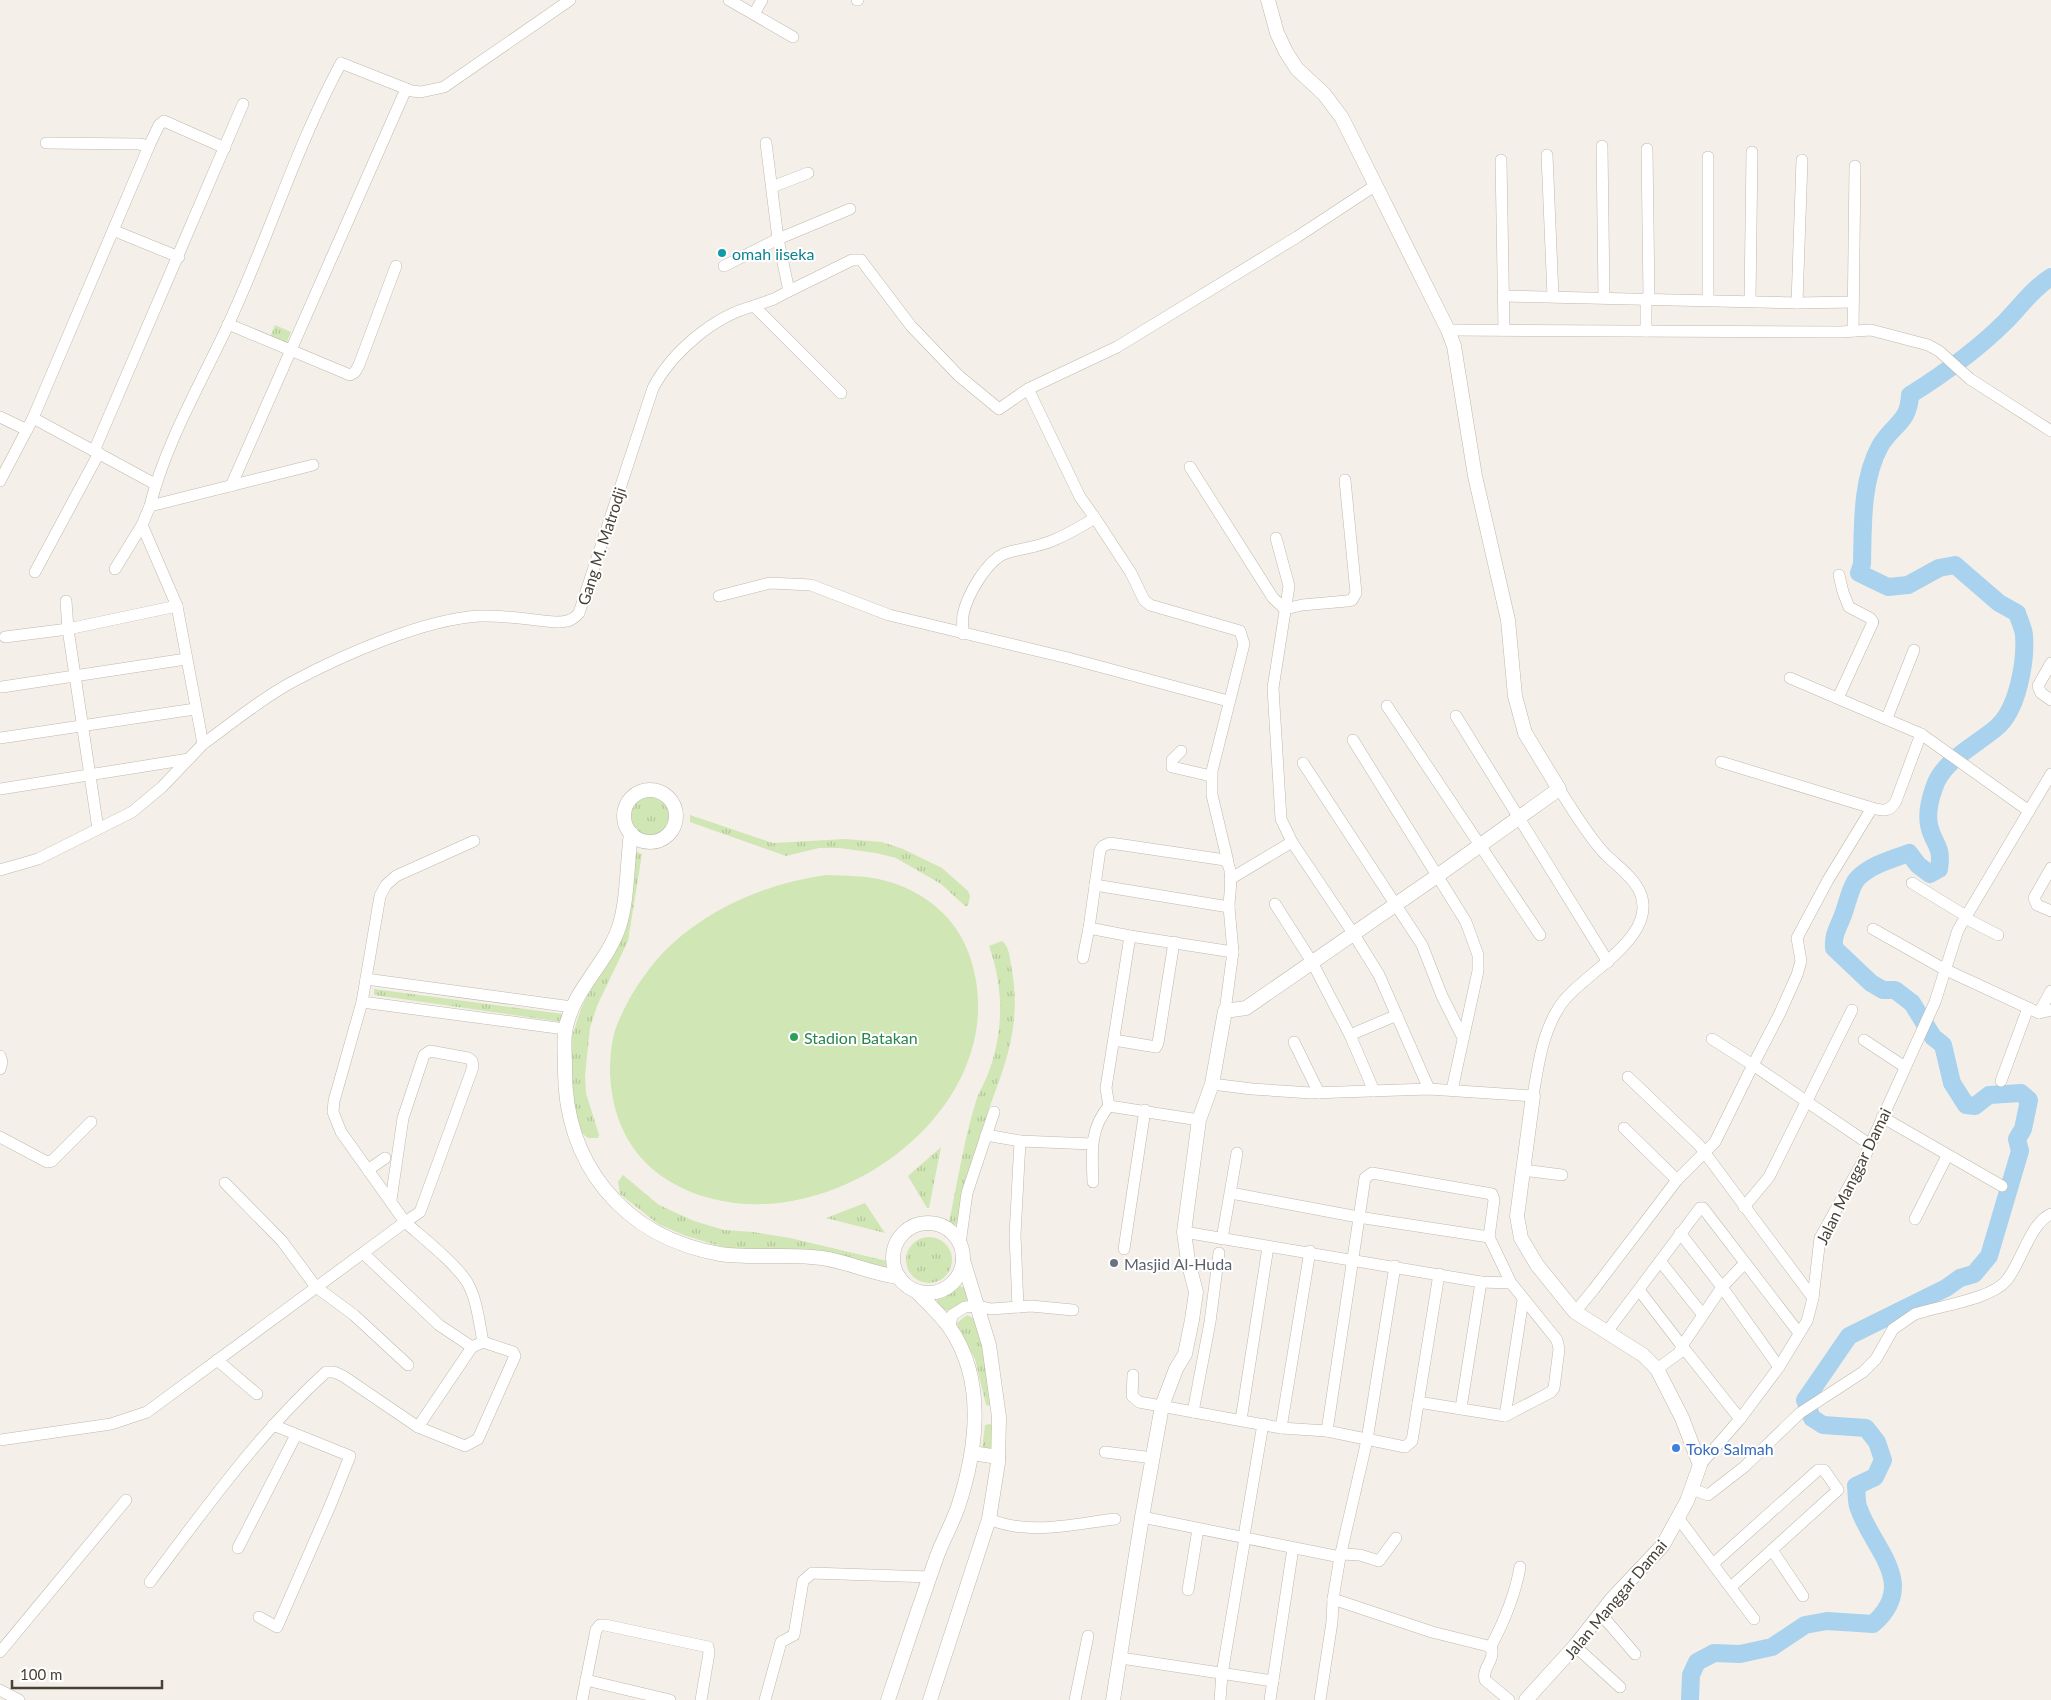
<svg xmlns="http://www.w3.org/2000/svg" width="2051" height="1700" font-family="Lato,sans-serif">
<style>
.grass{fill:url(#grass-tufts)}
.garden{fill:#d0e6b4}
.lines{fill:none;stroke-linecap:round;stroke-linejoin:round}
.river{stroke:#a8d2ed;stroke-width:18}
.minor-casing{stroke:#bfb8ac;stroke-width:12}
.tertiary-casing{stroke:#bfb8ac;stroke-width:15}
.minor{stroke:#fff;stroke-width:11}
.tertiary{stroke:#fff;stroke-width:14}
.culture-dot{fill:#0f9aa8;stroke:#fff;stroke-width:2}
.leisure-dot{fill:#2e9e5b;stroke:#fff;stroke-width:2}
.worship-dot{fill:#6b7280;stroke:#fff;stroke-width:2}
.shop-dot{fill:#3f7fe0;stroke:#fff;stroke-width:2}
.labels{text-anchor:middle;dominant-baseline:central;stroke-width:4;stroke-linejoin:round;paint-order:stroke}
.culture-label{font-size:16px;fill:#0d838f;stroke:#fff;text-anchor:start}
.street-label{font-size:16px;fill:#474137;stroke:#fff}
.leisure-label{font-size:16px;fill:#27864d;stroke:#fff;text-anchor:start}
.worship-label{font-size:16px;fill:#5b616d;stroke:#fff;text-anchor:start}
.shop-label{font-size:16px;fill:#366cbe;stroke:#fff;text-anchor:start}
</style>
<defs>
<pattern id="grass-tufts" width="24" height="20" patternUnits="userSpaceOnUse" patternTransform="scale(1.25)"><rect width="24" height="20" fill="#d0e6b4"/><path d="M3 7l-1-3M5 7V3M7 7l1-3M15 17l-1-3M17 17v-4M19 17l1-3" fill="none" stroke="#b4c69b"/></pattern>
</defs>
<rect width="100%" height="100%" fill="#f4f0e9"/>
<g class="grass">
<polygon points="275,325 291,332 285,347 269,340"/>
<circle cx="649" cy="816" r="23"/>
<polygon points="690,815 773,843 845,839 882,842 903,849 942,868 968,891 970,896 968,906 965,906 941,884 896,858 876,853 839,848 819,848 786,856 690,822"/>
<polygon points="634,851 642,854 628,941 597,1006 590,1028 585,1076 586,1093 599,1135 598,1138 588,1138 579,1131 570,1085 572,1036 581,1009 600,968"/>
<path d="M1002,941C1009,946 1010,958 1011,965C1024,1032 1001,1072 981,1132C971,1162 965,1194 957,1225L950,1224L949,1222C958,1181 964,1138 977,1098C980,1090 985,1082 988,1074C1004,1032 1004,988 989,946Z"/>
<polygon points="374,989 563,1014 562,1022 374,995"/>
<polygon points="941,1147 929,1208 927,1208 908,1176"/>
<polygon points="623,1175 659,1205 694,1221 724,1230 753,1232 790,1238 887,1261 886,1269 723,1247 686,1236 658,1224 620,1194 618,1182"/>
<polygon points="865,1203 885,1233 826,1218"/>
<circle cx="929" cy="1260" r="23"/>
<path d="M960,1286L967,1289L968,1299C962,1310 941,1318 937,1300C939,1297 956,1287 960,1286Z"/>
<polygon points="967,1315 977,1320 986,1355 993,1406 986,1405 975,1359 958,1328 957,1323"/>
<polygon points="990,1424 993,1426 995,1452 982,1449 985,1425"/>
</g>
<path class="garden" d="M826,875C846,876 866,875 886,881C924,891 956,917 969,954C1020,1097 847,1233 713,1199C649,1183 613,1139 610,1074C610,1058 611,1040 617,1025C629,995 649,965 672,944C715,905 770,883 826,875Z"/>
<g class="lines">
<path class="river" d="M1690,1700L1691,1675L1697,1662L1714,1653L1740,1654L1772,1647L1805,1625L1827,1621L1873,1624C1919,1584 1873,1549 1859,1509C1856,1503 1857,1494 1856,1486L1875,1477L1883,1460L1877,1442L1866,1428L1823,1425L1812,1418L1805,1400L1849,1336L1946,1288L1960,1278L1974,1274L1989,1256L2020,1151L2017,1139L2023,1129L2029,1100L2021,1093L1989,1095L1975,1106L1966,1105L1952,1083L1943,1045L1933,1037L1912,1003L1895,990H1883L1871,983L1834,948C1833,934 1838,928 1843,915C1847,905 1850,887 1857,879C1870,865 1892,859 1909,853L1918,865L1930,874L1939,869C1943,844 1933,845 1929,825C1927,814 1930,799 1934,788C1942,761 1976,745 1996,728C2018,710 2026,661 2024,635C2023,627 2019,620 2017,613L1999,603L1955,565L1939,568L1908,585L1888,587L1859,573L1862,564C1863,526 1861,481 1880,446C1892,425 1909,423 1910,395C1945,373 1976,351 2005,322C2020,307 2032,289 2051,277"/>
<g class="minor-casing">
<g id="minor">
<polyline points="729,0 793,37"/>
<polyline points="857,0 858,0"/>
<polyline points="754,14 762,0"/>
<polyline points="149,146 159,125 164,121 225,148"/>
<polyline points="1602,146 1604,297"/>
<polyline points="1647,149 1649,298"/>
<polyline points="1547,155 1553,296"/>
<polyline points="1708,157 1708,300"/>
<polyline points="1501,160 1504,330"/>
<polyline points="772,187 808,173"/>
<polyline points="115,231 179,257"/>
<polyline points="724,266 778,239 850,209"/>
<polyline points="789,291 852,260 861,260 911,326 959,376 999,409 1028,389 1080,497 1095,518"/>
<polyline points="1503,296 1797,303 1853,302"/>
<polyline points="1646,298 1646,331"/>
<polyline points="1750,301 1752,152"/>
<polyline points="1797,303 1802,160"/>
<polyline points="754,306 774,299 789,291 778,239 766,143"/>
<polyline points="228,324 350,375 355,372 359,365 396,266"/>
<polyline points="1448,330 1840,332 1871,330 1928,345 1939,351 1970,379 2051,431"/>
<polyline points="1853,331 1855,166"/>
<polyline points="1028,389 1117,347 1297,237 1376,185"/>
<polyline points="0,417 27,430"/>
<polyline points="33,418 155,484"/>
<polyline points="94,451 243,104"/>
<polyline points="1190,467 1273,598 1285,609"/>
<polyline points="0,481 33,418 149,146 139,144 46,143"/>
<polyline points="231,486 406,89"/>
<path d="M150,506C165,444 201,383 228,325C268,239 296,147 341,63L412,91L421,92L444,87L570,0"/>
<polyline points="1276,538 1289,586 1273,688 1281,819 1292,842 1353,933 1379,975 1429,1089"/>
<polyline points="115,569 142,525"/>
<polyline points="35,572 99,453"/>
<polyline points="719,596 770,583 811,585 889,615 1068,658 1228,701"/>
<polyline points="66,601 68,629 98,829"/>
<polyline points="1285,609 1302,605 1347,601 1352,600 1356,593 1345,480"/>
<path d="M963,634C963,628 962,621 963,615C967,595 987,560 1006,553C1022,548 1039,547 1054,540C1068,534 1082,526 1095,518L1131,573L1144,600L1150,605L1240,631L1244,644L1212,771V795L1228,862"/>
<polyline points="5,637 68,629 177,606"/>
<polyline points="2051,663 2038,686 2041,693 2051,700"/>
<polyline points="1790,678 1921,734 2029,811"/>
<polyline points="2,687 186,659"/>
<polyline points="1838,698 1873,622 1870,618 1849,607 1843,592 1839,575"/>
<polyline points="1387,706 1540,935"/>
<polyline points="1456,716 1608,962"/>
<polyline points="1887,718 1914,650"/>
<polyline points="0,738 195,709"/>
<polyline points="1353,740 1466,922 1478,955 1478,971 1452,1090"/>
<path d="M203,744C232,723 262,698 294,681C343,655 424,619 480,616C505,615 531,620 556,622C566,622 572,621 579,613L653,388C672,352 714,316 754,306L841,393"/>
<polyline points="1181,751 1172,760 1172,767 1211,776"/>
<path d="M1721,762L1872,808C1883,811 1890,812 1896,801L1921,734"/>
<polyline points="1303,763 1422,945 1442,996 1463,1038"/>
<polyline points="0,789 189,759"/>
<polyline points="2051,868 2034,898 2037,905 2051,911"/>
<polyline points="0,870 38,859 132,812 162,787 203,744 177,606 142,525 150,506 313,465"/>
<polyline points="1230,879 1292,842"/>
<polyline points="1912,883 1966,916"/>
<polyline points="1095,885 1229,907 1233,952 1225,1011"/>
<polyline points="1275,904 1312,962 1350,1035 1374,1091"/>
<polyline points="1965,918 1998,935"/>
<polyline points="1873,929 1944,969 2039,1013 2051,1010"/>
<polyline points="1130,936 1233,952"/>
<polyline points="1083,958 1089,928"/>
<polyline points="366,979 572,1007"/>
<polyline points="362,1002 565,1029"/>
<polyline points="2039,1013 2051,991"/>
<polyline points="1350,1035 1397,1015"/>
<polyline points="1114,1040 1156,1047 1158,1043 1174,942"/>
<polyline points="1864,1040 1905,1067"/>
<polyline points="1294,1042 1319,1093"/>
<polyline points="0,1056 2,1062 0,1069"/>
<polyline points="1628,1077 1699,1145 1813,1298"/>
<polyline points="2001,1081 2028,1008"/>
<path d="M1212,1084L1252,1089L1311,1093L1429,1089L1533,1096C1538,1066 1542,1035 1558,1009C1576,976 1663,938 1639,890C1631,875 1617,866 1605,854C1587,835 1573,810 1559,789"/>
<polyline points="1882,1117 2002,1186"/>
<path d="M1199,1120L1109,1106L1106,1088L1130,936L1089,928L1100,850L1103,846L1110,843L1225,860C1235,870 1229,894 1229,907"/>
<polyline points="1624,1128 1677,1180"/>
<polyline points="986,1135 1020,1141 1092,1144"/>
<polyline points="0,1137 47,1162 52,1161 91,1122"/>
<polyline points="1869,1144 1753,1065 1779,1015 1797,975 1801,961 1797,938 1828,880 1872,808"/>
<polyline points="368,1170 385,1158"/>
<polyline points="1523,1170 1562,1175"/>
<path d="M1093,1182C1092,1154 1089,1129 1109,1106"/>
<polyline points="225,1183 282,1241 316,1287 354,1315 408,1365"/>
<polyline points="1231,1193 1358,1217 1489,1237"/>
<path d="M391,1200L403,1118L424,1055L430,1051L468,1058L472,1061L473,1067L420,1212L405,1222C423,1238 454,1262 467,1282C477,1299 479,1322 483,1342"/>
<polyline points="1744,1207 1769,1177 1852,1010"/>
<polyline points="1915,1219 1947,1156"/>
<polyline points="1184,1232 1481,1282 1511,1283"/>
<polyline points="1680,1233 1722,1287 1745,1263"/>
<polyline points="1222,1239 1237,1153"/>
<polyline points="960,1244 967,1193 994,1112"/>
<polyline points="1124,1249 1145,1110"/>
<polyline points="1660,1261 1703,1315"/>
<polyline points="1639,1290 1682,1346 1722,1287 1779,1367"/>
<polyline points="1018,1307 1015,1235 1020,1141"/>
<polyline points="1575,1312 1594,1289 1677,1180 1715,1142 1753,1065 1712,1039"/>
<polyline points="950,1328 952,1315 965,1307 978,1306 991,1309 1031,1306 1073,1310"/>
<polyline points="1606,1333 1700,1208 1703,1208 1799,1333"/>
<polyline points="217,1360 257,1394"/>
<polyline points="1657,1369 1679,1353 1682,1346 1740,1419"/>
<polyline points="1133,1375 1132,1396 1139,1402 1281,1428 1327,1431 1405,1447 1412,1441 1439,1274"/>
<polyline points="1461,1408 1481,1282"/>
<polyline points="1193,1412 1210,1322 1219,1253"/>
<polyline points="1505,1416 1523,1300"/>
<polyline points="1241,1420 1268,1247"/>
<polyline points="418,1427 472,1347"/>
<polyline points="1281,1428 1310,1251"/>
<polyline points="1327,1431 1365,1178 1372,1173 1492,1194 1494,1200 1489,1237 1511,1283 1557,1340 1559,1349 1554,1388 1551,1392 1505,1416 1418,1402"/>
<polyline points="0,1440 111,1424 147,1412 405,1222 341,1132 333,1112 334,1101 362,1002 380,896 386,885 396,876 474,841"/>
<polyline points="1105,1452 1153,1458"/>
<polyline points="1700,1465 1740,1419 1779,1367 1807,1321 1813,1298 1820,1238 1862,1163 1935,1002 1958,930 2051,774"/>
<path d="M1692,1489L1708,1495L1744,1467L1800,1413L1863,1372L1876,1359L1893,1329L1915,1314C1939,1306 1991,1299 2006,1281C2021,1264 2030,1223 2051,1214"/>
<path d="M1142,1517L1340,1557L1333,1599L1432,1632L1488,1646L1492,1650C1494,1661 1482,1668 1485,1680L1509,1700"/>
<path d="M989,1519C1030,1536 1073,1524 1115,1519"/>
<polyline points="1679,1519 1754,1619"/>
<polyline points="1245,1530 1263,1424"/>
<polyline points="238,1548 296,1435"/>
<polyline points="1772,1550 1803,1596"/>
<polyline points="1341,1554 1360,1555 1379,1561 1396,1538"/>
<polyline points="1340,1557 1367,1440 1395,1266"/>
<polyline points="1714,1563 1818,1470 1824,1470 1838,1490 1731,1587"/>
<path d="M150,1582C205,1509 258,1434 326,1372H334L343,1376L418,1427L465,1446L478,1439L515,1356L513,1352L483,1342L472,1347L439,1325L363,1253"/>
<polyline points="1188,1590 1198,1529"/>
<polyline points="1600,1613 1635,1654"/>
<polyline points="259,1617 277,1627 330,1506 350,1456 273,1425"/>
<polyline points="1575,1646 1620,1687"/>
<path d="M1490,1648C1504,1622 1515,1596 1520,1567"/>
<polyline points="0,1652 126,1500"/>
<polyline points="1121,1658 1273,1681"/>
<polyline points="586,1680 670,1700"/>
<polyline points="0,1690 19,1700"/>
<polyline points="582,1700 596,1630 600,1625 605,1625 708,1647 709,1653 701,1700"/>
<polyline points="765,1700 781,1642 794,1635 803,1581 812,1573 930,1577"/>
<polyline points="1075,1700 1088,1636"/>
<polyline points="1220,1700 1222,1674 1245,1538"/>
<polyline points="1270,1700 1293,1548"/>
<polyline points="1320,1700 1332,1622 1333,1599"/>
</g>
</g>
<g class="tertiary-casing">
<g id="tertiary">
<circle cx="650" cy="816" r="26"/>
<path d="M631,833C627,862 628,900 619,927C607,963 574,989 566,1027C563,1039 565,1053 565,1065C563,1163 623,1237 720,1254C754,1259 789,1253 822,1258C849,1262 872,1274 899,1277"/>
<circle cx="928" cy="1258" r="35"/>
<polyline points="972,1453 998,1457"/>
<path d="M888,1700C904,1652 920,1604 937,1556C943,1540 952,1524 958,1507C977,1449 986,1381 950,1328C940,1314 928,1303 916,1291"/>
<polyline points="930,1700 989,1519 998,1463 999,1417 989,1345 963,1260"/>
<polyline points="1113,1700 1142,1517 1162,1406 1176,1369 1185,1354 1192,1320 1196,1292 1188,1261 1184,1232 1199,1120 1212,1084 1225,1011 1246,1008 1437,876 1559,789 1525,733 1515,696 1508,620 1475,476 1454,346 1448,330 1342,118 1324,94 1297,69 1286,52 1277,33 1268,0"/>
<polyline points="1526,1700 1575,1646 1612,1599 1663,1545 1687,1501 1700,1465 1682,1418 1657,1369 1643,1355 1575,1312 1537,1265 1521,1238 1517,1216 1533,1096"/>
</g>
</g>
<use href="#minor" class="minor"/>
<use href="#tertiary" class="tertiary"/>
</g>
<circle class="culture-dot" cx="722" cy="253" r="5"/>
<circle class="leisure-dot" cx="794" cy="1037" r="5"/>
<circle class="worship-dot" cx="1114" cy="1263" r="5"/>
<circle class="shop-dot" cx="1676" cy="1448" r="5"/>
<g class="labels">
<g class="culture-label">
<text x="732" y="253">omah iiseka</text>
</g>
<g class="street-label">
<text transform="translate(601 546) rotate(-72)">Gang M. Matrodji</text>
<text transform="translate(1853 1176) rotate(-64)">Jalan Manggar Damai</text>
<text transform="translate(1615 1599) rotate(-50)">Jalan Manggar Damai</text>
</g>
<g class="leisure-label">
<text x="804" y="1037">Stadion Batakan</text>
</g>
<g class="worship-label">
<text x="1124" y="1263">Masjid Al-Huda</text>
</g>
<g class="shop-label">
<text x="1686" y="1448">Toko Salmah</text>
</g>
</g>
<path d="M12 1680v8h150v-8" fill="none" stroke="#474137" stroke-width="2.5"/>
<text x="20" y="1680" font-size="15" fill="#474137" stroke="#ffffff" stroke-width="4" paint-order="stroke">100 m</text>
</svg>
